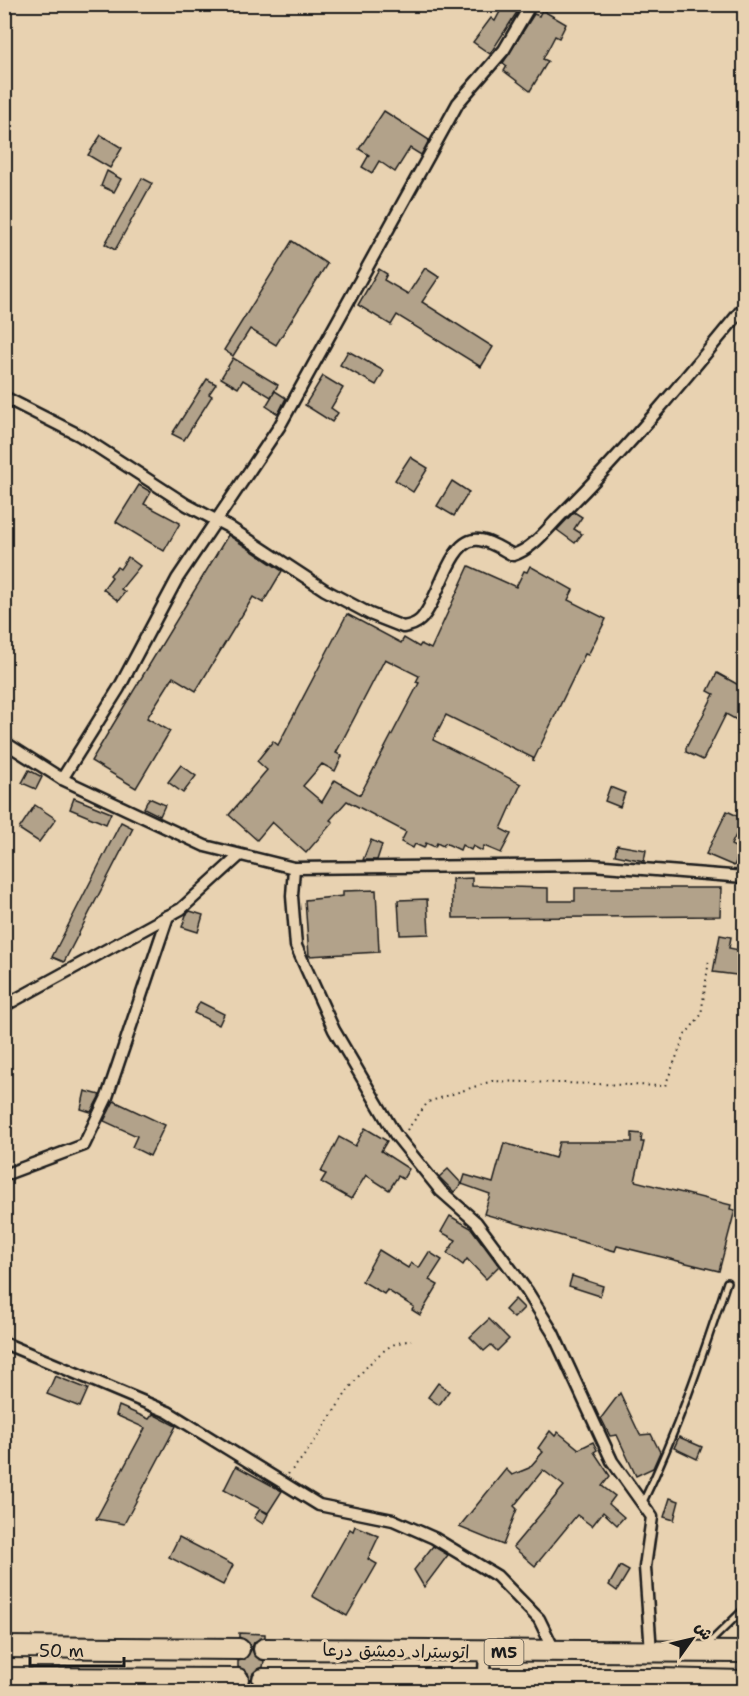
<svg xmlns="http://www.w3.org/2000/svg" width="749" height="1696" font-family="'Shantell Sans','Playpen Sans Arabic',sans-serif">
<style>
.building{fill:#b2a28a;stroke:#1c1c1c;stroke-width:1.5;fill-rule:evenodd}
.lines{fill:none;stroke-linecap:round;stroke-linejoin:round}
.service-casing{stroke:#1c1c1c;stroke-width:10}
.minor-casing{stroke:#1c1c1c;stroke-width:15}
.motorway-casing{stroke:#1c1c1c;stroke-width:24}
.path{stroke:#1c1c1c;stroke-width:2;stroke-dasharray:1.5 4.5;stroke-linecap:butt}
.service{stroke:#e8d2b1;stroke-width:5}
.minor{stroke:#e8d2b1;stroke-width:10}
.motorway{stroke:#e8d2b1;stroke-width:20}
.labels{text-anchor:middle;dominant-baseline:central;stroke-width:6;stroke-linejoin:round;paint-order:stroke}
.shield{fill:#e8d2b1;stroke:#595349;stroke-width:1.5}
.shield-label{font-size:16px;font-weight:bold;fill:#1c1c1c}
.street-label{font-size:18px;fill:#1c1c1c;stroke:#e8d2b1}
</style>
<rect width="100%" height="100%" fill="#e8d2b1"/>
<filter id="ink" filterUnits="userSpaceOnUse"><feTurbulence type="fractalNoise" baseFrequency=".0167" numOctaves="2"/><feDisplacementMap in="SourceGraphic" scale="12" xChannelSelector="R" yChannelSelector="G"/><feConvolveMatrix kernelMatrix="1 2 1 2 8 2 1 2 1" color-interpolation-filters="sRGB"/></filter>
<g filter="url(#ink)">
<g class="building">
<polygon points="504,4 521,6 490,54 473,42 491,18 495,21"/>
<polygon points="542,10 566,24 559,38 555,36 543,59 548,61 530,91 504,71 507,66 503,63 534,14 539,16"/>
<polygon points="384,111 429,140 421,155 410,148 395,172 379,161 372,173 362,167 369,155 359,149"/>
<polygon points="101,135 122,148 110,168 88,155"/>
<polygon points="107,171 121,179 114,192 101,186"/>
<polygon points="142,178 152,183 115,250 105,244"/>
<polygon points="292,241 327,264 276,345 250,329 233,356 224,350"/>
<polygon points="425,268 439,277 422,302 493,347 481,367 397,315 391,325 358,305 379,269 387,274 384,280 408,294"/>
<polygon points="348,351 384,371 376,385 340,365"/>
<polygon points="233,358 278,385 271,397 243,380 238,388 221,378"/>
<polygon points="323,376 343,388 331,408 338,413 332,422 305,405"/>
<polygon points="207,379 216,384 209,394 212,396 184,440 172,434"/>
<polygon points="275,391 286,398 278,414 266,406"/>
<polygon points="410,457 428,468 413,492 395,480"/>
<polygon points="452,481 469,492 454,516 437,506"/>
<polygon points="139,485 151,492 144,504 180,523 164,551 116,522"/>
<polygon points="574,512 582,517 574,529 582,534 575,543 557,530"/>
<polygon points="228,535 282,571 263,603 253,597 196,691 173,677 147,718 170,731 136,788 91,761"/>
<polygon points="128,557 140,566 121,589 125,592 118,601 103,589 112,577 110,575 117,567 120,569"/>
<path d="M469,566L516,587L524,571L527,572L530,566L573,590L568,600L606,619L588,655L585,654L533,761V758L446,715L433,740L521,784L501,829L511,834L501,853L484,846L482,851L473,846L471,850L462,845L460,850L445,843L443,846L437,843L435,847L426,843L424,848L415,844L413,848L401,842L406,832L347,801L330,820L333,822L306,853L272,822L257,840L229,815L267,770L257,761L273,741L278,745L347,614L401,643L404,638L419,647L421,644L431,649ZM385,659L419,676L416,682L419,683L360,795L335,780L322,802L303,786L322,764L335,771L342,756L336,753Z"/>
<polygon points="717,673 744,688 744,724 726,714 703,760 686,752 686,748 714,694 708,691"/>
<polygon points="181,765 196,776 183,793 168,782"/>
<polygon points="29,770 42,777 36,789 22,783"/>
<polygon points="610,787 625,793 620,807 605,801"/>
<polygon points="74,798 111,813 106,824 70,809"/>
<polygon points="149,798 165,805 160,816 144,808"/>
<polygon points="35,805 56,819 39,842 19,829"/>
<polygon points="727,811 744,819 731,845 741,850 734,866 706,854"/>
<polygon points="121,822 133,828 64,962 52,957"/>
<polygon points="371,840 382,845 377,860 363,860"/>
<polygon points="617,845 646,850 644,861 615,855"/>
<polygon points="472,878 472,886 548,888 548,901 575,901 575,888 721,888 720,916 453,918 452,879"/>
<polygon points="376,890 379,952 309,956 305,900 343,896 343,891"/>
<polygon points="427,899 429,934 400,935 398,900"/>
<polygon points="190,911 203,915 198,932 182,927 186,915"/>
<polygon points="720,935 731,937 729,948 739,950 738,956 744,957 744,976 713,972"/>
<polygon points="200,1002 224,1014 219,1025 194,1013"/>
<polygon points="85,1091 100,1095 91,1112 81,1109"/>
<polygon points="114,1101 165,1125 150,1156 132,1147 137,1136 104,1121"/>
<polygon points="365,1128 387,1141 381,1151 409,1169 403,1179 398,1176 389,1190 366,1175 351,1199 321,1182 326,1174 321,1172 339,1137 355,1146"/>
<polygon points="632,1133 642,1134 641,1142 644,1142 635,1181 731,1205 730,1209 735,1210 719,1271 617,1246 615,1251 484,1214 490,1194 462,1184 454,1192 439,1177 448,1169 462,1184 465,1175 493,1183 504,1143 555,1158 559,1142 632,1142"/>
<polygon points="450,1216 471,1228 499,1266 486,1279 467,1259 463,1265 447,1253 456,1240 441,1232"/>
<polygon points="379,1250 408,1268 411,1263 419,1268 429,1252 442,1260 429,1280 438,1285 420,1315 412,1310 414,1307 387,1290 384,1294 362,1281"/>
<polygon points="572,1276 603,1286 600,1296 569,1286"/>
<polygon points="515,1299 524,1308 514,1318 505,1310"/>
<polygon points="489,1319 509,1339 497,1351 491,1345 484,1351 470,1337"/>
<polygon points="55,1376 88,1389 80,1407 47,1394"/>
<polygon points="438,1383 449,1391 439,1405 428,1397"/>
<polygon points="620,1393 640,1435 651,1434 660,1452 653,1468 636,1476 617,1435 610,1436 601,1418"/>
<polygon points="119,1406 149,1419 153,1414 176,1426 124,1524 96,1519 145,1428 116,1415"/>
<polygon points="550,1431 555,1436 558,1432 579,1449 593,1442 597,1450 594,1452 610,1476 602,1486 615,1496 609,1504 624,1517 617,1525 603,1512 592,1526 577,1515 535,1566 513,1547 564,1486 543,1470 514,1506 517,1509 503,1545 459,1527 506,1469 512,1475 529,1468 543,1452 538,1448"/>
<polygon points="679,1437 702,1447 697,1459 674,1448"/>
<polygon points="236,1466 282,1491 268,1513 260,1509 268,1514 263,1524 254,1518 260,1509 224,1490"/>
<polygon points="670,1498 679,1501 674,1520 664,1517"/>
<polygon points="355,1526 379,1536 368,1559 377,1564 347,1616 312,1596 350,1529 353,1531"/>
<polygon points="179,1537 233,1565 223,1585 169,1557"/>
<polygon points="433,1546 448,1555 424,1587 414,1570"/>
<polygon points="620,1566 629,1571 617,1591 609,1585"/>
<polygon points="239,1633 265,1634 265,1637 254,1642 252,1648 254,1655 264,1661 263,1667 253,1673 251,1680 253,1685 263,1692 237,1692 244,1689 250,1680 248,1673 238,1667 238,1661 245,1659 251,1650 249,1643 239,1637"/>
</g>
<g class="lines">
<g class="service-casing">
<g id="service">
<path d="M642,1504C677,1432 702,1358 727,1282"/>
<polyline points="705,1647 744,1609"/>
</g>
</g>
<g class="minor-casing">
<g id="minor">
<polyline points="4,9 6,4"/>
<path d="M4,397L79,435L187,505L229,527L325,590L370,614L403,627C409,626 416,624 420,620C438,604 448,543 474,540C486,538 503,550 513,555C533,549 548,528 562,514C627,449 686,378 744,307"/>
<polyline points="4,742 62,779 205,846 294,868 592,865 744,877"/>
<polyline points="62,779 119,688 177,579 279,427 458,103 504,50 531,4"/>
<polyline points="294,868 292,896 296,946 334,1030 395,1134 441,1191 476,1222 527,1291 553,1333 612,1461 652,1517 645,1567 651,1652"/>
<polyline points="4,1006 181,909 239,856"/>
<polyline points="4,1175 84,1145 107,1097 168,916"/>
<polyline points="4,1343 168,1412 319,1505 393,1520 434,1538 497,1576 539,1619 555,1652"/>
<polyline points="483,1692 485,1652"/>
</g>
</g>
<g class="motorway-casing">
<g id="motorway">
<polyline points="4,1647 239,1649"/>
<polyline points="264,1649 744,1652"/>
<polyline points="4,1678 238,1679"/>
<polyline points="263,1679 658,1679 744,1681"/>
</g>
</g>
<g class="path">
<polyline points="407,1130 428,1102 492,1081 665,1086 685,1035 701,1015 709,960"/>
<path d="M288,1474C326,1436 345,1378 389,1347C394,1343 404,1342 411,1340"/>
</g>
<use href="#service" class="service"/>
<use href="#minor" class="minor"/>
<use href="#motorway" class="motorway"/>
</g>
</g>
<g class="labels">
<rect class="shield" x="484.5" y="1639" width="39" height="26" rx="4.5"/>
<g class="shield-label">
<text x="504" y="1652">M5</text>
</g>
<g class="street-label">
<text transform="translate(396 1651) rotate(1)">اتوستراد دمشق درعا</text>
</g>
</g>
<rect width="749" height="1696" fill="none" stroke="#e8d2b1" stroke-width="24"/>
<rect x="12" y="12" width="725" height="1672" fill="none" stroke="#1c1c1c" stroke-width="2" filter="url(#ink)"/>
<g transform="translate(692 1639) rotate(56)" stroke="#e8d2b1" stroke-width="4.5" paint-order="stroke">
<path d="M0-4.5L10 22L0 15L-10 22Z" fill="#1c1c1c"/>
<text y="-9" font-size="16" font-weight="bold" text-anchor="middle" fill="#1c1c1c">ش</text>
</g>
<path d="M30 1657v9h94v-9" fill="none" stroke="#1c1c1c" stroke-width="3"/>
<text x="39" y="1657" font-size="18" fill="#1c1c1c" stroke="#e8d2b1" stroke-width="4.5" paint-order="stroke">50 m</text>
</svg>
